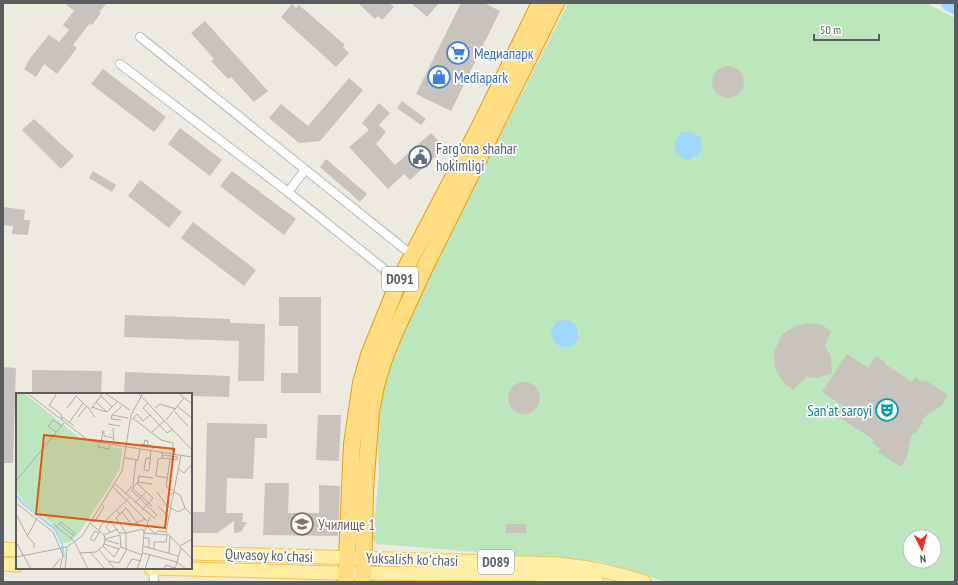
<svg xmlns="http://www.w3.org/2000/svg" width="958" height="585" font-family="'PT Sans Narrow',sans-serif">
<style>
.green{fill:#bce6bb;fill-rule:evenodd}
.water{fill:#9ed7ff}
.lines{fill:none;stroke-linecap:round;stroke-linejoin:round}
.river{stroke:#9ed7ff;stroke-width:16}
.building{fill:#c8c4bd}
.street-casing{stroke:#b6b9be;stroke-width:10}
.primary-casing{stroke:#f6c350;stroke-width:15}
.highway-casing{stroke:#ed9c00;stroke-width:18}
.street{stroke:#fff;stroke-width:8}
.primary{stroke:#ffeea3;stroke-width:13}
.highway{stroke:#ffdd85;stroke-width:16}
.labels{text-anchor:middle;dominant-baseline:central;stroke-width:3.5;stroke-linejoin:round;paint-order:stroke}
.shield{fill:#fff;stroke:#8b8e91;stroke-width:1}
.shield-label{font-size:14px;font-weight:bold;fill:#595d62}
.shop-label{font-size:15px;fill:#366cbe;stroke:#fff;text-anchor:start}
.service-label{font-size:15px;fill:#4e5e75;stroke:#fff;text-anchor:start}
.culture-label{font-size:15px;fill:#0d838f;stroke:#fff;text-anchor:end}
.education-label{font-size:15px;fill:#785e54;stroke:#fff;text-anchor:start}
.street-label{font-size:15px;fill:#595d62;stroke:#fff}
.inset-river{fill:none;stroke:#9ed7ff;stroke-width:2}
.inset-road{fill:none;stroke:#aeaeaa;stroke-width:1}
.view{fill:#e15910;fill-opacity:0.15;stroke:#e15910;stroke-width:2}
.inset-edge{fill:none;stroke:#595d62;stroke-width:2}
</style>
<rect width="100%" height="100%" fill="#edeae0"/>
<path class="green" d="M568,3H926L955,18V582H667L601,562L378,544L375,542L372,537L375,517L379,474L377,429L385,381L394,354L417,301ZM910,537H934V561H910Z"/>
<g class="water">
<polygon points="691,132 700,137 702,149 696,157 686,160 676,153 675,143 680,133"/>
<polygon points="567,320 576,325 578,338 573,345 562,348 553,341 551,331 557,321"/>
</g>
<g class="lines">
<polyline class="river" points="949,3 955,6"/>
</g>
<g class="building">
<polygon points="65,3 107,3 99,12 101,13 92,25 90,23 73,45 77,48 57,74 44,64 36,77 24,69 31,57 49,35 59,42 69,30 63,25 74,11"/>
<polygon points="358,3 389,3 394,7 382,20 378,16 375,19"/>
<polygon points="411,3 439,3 427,17"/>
<polygon points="461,3 484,3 500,11 451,111 416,94"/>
<polygon points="292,4 296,8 299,5 345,45 343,47 349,53 336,67 281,17"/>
<polygon points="205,21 268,91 254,102 231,77 228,79 211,61 214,59 191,33"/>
<circle cx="728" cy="82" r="16"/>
<polygon points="103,69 166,117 154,132 91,84"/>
<polygon points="349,78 363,90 320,141 299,143 269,118 281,104 308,126"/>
<polygon points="402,101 426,119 421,125 397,108"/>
<polygon points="379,103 390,113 379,125 386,132 376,144 395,165 431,133 445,148 410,180 404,174 388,189 349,147 369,130 362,123"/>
<polygon points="34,119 74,156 61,169 22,130"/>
<polygon points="180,128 222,160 210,176 168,144"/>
<polygon points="326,159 367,194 360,202 320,167"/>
<polygon points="93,171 116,185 112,192 89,178"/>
<polygon points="232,171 296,219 284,235 220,186"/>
<polygon points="140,180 182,212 169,228 128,196"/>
<polygon points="3,207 25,210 24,220 30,220 28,235 12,234 13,226 3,225"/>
<polygon points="193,222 256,270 244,286 181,238"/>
<polygon points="279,297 321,297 321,393 281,393 281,373 298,373 298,326 279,326"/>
<polygon points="125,315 230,319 230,323 265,324 264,381 238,381 239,341 124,337"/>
<polygon points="808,323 822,325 831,331 825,346 831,357 832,373 818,378 806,377 793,390 785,384 777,373 775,367 774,353 779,340 783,334 795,326"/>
<polygon points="847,354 868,368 876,356 885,362 885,364 912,382 915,377 924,383 925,380 948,395 942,405 928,414 921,421 923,422 915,434 913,433 910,441 907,457 901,467 878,452 880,448 872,443 874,440 836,415 842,405 822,392"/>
<polygon points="3,367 16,368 13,463 3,463"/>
<polygon points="32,370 102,371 101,394 32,394"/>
<polygon points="125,372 230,376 229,397 191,396 191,394 124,393"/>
<circle cx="524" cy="398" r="16"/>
<polygon points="318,415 341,415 339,461 316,460"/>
<polygon points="207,423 267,424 267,438 255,438 253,479 227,478 226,513 243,513 242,522 247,522 241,532 234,533 234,521 217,533 191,533 191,512 205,512"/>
<polygon points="265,483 289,483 288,513 319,513 319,485 340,486 338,536 263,535"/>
<rect x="506" y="524" width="20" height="9"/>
</g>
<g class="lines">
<g class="street-casing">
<g id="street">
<polyline points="140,37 412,255"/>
<polyline points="120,64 288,192 399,281"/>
<polyline points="288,192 305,170"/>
<polyline points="153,568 154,582"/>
</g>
</g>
<g class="primary-casing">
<g id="primary">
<polyline points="3,549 17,550"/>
<path d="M191,553L557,564C587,567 615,572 644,582"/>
<polyline points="3,564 17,565"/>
<polyline points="151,568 335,573 533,574 597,582"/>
</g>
</g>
<g class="highway-casing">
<g id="highway">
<polyline points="346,582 352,444 361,383 369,355 399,281 480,126 540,3"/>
<polyline points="363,582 365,489 371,412 376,386 384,359 395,332 425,267 556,3"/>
</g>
</g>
<use href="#street" class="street"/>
<use href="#primary" class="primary"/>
<use href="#highway" class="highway"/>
</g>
<defs>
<g id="supermarket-ring" transform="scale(1.15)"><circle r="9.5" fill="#fff" stroke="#3f7fe0" stroke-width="1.5"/><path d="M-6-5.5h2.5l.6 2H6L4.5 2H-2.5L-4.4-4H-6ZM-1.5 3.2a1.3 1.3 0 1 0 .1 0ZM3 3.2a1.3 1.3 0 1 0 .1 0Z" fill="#3f7fe0"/></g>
<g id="shop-ring" transform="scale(1.15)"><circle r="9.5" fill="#fff" stroke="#3f7fe0" stroke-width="1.5"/><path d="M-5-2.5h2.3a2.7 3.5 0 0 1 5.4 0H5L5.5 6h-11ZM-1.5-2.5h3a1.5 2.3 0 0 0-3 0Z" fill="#3f7fe0"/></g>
<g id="civic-ring" transform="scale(1.15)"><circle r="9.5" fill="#fff" stroke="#5c6f8a" stroke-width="1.5"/><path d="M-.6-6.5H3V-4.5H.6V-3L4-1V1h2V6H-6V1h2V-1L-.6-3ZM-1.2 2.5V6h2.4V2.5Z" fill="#5c6f8a"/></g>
<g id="theatre-ring" transform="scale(1.15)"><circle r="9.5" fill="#fff" stroke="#0f9aa8" stroke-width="1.5"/><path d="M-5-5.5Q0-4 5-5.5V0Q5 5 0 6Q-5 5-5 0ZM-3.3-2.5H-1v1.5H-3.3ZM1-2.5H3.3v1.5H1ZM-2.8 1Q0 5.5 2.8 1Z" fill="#0f9aa8"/></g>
<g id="school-ring" transform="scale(1.15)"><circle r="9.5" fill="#fff" stroke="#8d6e63" stroke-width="1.5"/><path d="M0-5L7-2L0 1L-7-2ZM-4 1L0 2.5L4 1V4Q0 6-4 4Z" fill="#8d6e63"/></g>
</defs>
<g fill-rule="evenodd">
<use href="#supermarket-ring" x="458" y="53"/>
<use href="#shop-ring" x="439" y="77"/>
<use href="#civic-ring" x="420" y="157"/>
<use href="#theatre-ring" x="887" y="410"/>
<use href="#school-ring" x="302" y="524"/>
</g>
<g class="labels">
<g class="shield">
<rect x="382" y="267" width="36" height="24" rx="3"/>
<rect x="478" y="550" width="36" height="24" rx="3"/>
</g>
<g class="shield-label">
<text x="400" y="279">D091</text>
<text x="496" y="562">D089</text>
</g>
<g class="shop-label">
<text x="474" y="53">Медиапарк</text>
<text x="454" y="77">Mediapark</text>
</g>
<g class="service-label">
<text x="436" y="148">Farg'ona shahar<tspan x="436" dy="17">hokimligi</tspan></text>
</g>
<g class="culture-label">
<text x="872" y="410">San'at saroyi</text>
</g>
<g class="education-label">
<text x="318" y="524">Училище 1</text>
</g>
<g class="street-label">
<text transform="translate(269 555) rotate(2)">Quvasoy koʻchasi</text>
<text transform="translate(412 559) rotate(2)">Yuksalish koʻchasi</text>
</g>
</g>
<g transform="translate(16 393)">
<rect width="176" height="176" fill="#edeae0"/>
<path d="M0,0H8L65,46L106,56L104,74L97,88L63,140L54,149L48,150L37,131L8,110L0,96Z" fill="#bce6bb"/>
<path class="inset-river" d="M0,101L6,110L39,136L46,150L48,164"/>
<path class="inset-road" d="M11,0L73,48L176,64M89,0L114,17M122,0L176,57M162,0L176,11M85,3L96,14M80,9L91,19L101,9M33,12L45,21L46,27M33,13L41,0M106,13L96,22L112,25M161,13L176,25M76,14L90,19M51,15L60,3L71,14M139,15L144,11L160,16M75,16L87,0M159,19L172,33M96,22L95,26L105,27M134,22L151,40L157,36M46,24L58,33M62,24L71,13L79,24M117,25L145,47L157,50V58M116,27L121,21L127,28L134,22L127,15L132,10M150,27L168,5M53,30L67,10M92,31L104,33M97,35L98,51M88,38V43L97,45M40,39L32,33L37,27L46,33M136,39L148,28M85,50L87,37M82,51V54L93,56L94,52M125,51L136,53L137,56M127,54L129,47L132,48L131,55M146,59V64L147,65L161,67L162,64L146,62M165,62L150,139L176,166M109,65L122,67L124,56M134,65H130L128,77L133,78L135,58M147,65L142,66L140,83L151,85M154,66L150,94L158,98M163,76L168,80L176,71M0,88L48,30M122,89L123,83L137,85M121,90L137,105L126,117M99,91L138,125L141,122L115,97M97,94L131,128M116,95L136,113M117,95L122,89L136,91M141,99L150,112L162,119L169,115L176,122M109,101L117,92L120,67M151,104L158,99L164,102L169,115M0,110L37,139L47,162L44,176M119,110L130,99M142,113L153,124M100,117L104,121L106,119L116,132L129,126M106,119L110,115L122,131M0,121L12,144L18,150V155M134,124L128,140L127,153L162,163M76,128H79L88,114L86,111M74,130L88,142L102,136M37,131L58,148M43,131L57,142M41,133L45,129L59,140L55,145M131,133L139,141L152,142M83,137L85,132L113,105M94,139L90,134L95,129L104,141M83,140L79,138L74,146L78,148L84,138M103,140H110L100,125L104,121M12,142L21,125M88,142L89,146L104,142L105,154L103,156L88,151L89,146M128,145H133V155M89,147L103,151M58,148L72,176M0,149L15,176M88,151L87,153L98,164L103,156M164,153L176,146M105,154L126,162L127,153M110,156V140L127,136L128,140L139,141L142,138L150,139M138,156V149H150L151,142M83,157L99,176M74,159L89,176M64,160L80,159L87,153M127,160L161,169L165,155M153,160L154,143M0,164L51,154L66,143L106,78L115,22L127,0M93,168L103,170L111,156M36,176L44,166M49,176L51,155M110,176L116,166L125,168M121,176L126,162M129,176L134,161M148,176L150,172L159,175M159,176L161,169L170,176"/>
<path class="view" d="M28,42L158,56L149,135L20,121Z"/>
<rect width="176" height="176" class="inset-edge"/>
</g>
<rect width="958" height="585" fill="none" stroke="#595d62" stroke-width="8"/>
<g transform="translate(922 549) rotate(174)"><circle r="19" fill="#ffffff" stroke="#bdbec0"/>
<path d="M0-3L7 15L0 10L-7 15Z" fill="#ef2f25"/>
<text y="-6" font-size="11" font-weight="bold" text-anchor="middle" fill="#595d62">N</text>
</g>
<path d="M814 34v6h65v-6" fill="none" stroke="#595d62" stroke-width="2"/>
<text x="820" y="34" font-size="12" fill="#595d62" stroke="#ffffff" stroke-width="3" paint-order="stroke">50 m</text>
</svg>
